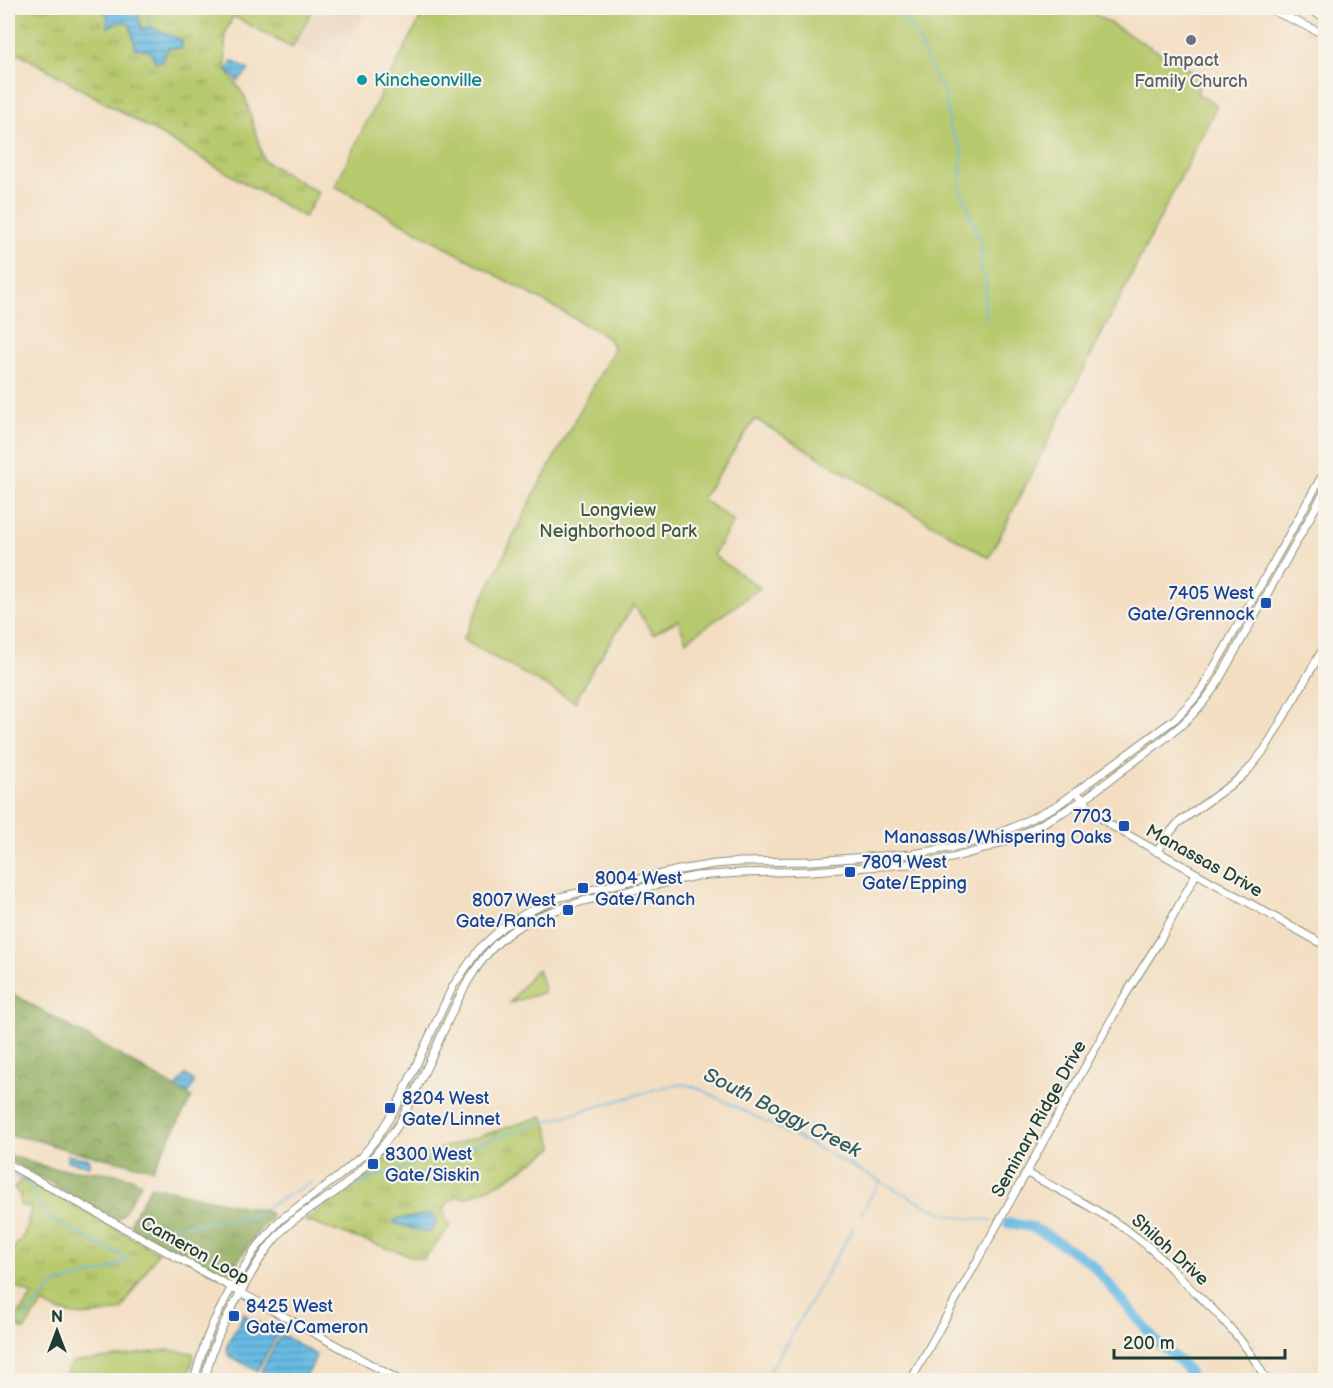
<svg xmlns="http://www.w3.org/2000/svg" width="1333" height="1388" font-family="'Balsamiq Sans',sans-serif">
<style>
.built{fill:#e8d0b7}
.grass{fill:url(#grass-tufts);stroke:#6b8350;stroke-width:1.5}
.forest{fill:url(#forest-crowns);stroke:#58754a;stroke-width:1.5}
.green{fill:#b7c96d;stroke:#6b8350;stroke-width:1.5}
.water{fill:url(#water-rules);stroke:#447c8c;stroke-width:1.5}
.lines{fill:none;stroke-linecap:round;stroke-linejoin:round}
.stream{stroke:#68bbe4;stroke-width:1.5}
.river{stroke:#68bbe4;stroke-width:10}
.secondary-casing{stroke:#898e7b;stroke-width:9}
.secondary{stroke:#fff;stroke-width:7}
.worship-dot{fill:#6b7280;stroke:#f7f3e8;stroke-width:2}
.culture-dot{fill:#0f9aa8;stroke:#f7f3e8;stroke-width:2}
.transit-dot{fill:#1a4fb4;stroke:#f7f3e8;stroke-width:2}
.labels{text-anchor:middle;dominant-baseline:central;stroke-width:4.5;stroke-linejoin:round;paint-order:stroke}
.worship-label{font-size:18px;fill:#5b616d;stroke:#f7f3e8}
.culture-label{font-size:18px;fill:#0d838f;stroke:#f7f3e8;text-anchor:start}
.park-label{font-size:18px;fill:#3d593f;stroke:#f7f3e8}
.transit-label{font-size:18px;fill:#164399;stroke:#f7f3e8;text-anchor:start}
.street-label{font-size:18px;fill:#1f3d34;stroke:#f7f3e8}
.water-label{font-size:20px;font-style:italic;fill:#315c60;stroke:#f7f3e8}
</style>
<defs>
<pattern id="grass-tufts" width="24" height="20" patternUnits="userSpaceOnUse" patternTransform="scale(1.5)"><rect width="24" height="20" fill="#b7c96d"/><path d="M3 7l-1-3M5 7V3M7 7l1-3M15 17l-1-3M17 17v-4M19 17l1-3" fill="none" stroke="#94a45a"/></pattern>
<pattern id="forest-crowns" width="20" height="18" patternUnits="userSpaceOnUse" patternTransform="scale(1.5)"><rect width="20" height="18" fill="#91ad60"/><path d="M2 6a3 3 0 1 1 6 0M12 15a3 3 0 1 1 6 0" fill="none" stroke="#768e50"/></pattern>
<pattern id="water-rules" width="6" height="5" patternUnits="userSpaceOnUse" patternTransform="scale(1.5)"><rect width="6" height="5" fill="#68bbe4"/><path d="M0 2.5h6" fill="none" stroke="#5599ba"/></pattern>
</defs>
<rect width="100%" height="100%" fill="#f7f3e8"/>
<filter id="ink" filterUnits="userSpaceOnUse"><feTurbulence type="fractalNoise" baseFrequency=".0167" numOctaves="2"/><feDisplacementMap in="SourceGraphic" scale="12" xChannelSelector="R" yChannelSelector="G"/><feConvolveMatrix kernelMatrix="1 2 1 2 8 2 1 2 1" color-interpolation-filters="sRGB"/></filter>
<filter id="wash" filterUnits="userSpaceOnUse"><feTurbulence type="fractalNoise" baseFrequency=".008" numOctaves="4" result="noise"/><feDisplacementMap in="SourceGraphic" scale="24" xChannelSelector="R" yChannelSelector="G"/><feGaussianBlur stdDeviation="1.35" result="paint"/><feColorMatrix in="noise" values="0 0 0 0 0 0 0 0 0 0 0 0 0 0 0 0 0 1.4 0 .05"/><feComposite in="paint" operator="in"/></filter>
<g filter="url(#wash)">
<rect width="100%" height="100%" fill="#f3dec2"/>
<g class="built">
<polygon points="313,8 369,8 334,66 293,44"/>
<polygon points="1314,8 1325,8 1325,42 1303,32"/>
</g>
<g class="grass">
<polygon points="8,8 313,8 292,48 233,16 225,34 226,69 245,97 264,161 319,193 304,217 8,47"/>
<polygon points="543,1116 554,1148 504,1181 465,1198 456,1197 449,1201 444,1210 445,1217 450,1227 423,1260 305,1221 369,1171 386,1150 408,1159"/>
<path d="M24,1177L158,1252L121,1310C91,1317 70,1320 43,1303L24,1330L12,1323L33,1295L8,1283V1252C26,1240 27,1228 31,1207L20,1206V1195L14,1188Z"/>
</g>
<g class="forest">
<polygon points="8,991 192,1097 153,1169 68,1150 36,1140 8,1135"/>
<path d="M8,1154C22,1159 38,1166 53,1168C77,1172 120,1169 141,1183L122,1216L119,1218H114L13,1162L8,1158Z"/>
<polygon points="151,1186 265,1211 270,1213 271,1217 257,1233 226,1278 213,1273 135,1230 131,1224 132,1218"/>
</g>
<g class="green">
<polygon points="426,8 1084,8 1202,77 1197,94 1217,105 989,558 755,419 702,499 734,521 713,555 760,588 686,641 678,620 653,634 634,605 594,667 575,702 463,640 532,498 614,349 608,337 335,186 379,97"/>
<polygon points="538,969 545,992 510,1003 531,975"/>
<polygon points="168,1350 193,1353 194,1357 187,1380 63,1380 71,1363"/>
</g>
<g class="water">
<path d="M103,8H136L142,29L150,27L182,40V48C166,47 167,47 162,61L155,62C152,49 147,50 135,48C131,26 133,15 107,27L108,18Z"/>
<polygon points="232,61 249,70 238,81 233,75 227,71"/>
<polygon points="185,1075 192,1079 194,1083 189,1093 187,1094 176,1088"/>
<polygon points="67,1155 89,1159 89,1166 67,1161"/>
<path d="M428,1214H432C440,1222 435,1228 427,1233L394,1223L395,1220Z"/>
<polygon points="244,1313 247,1317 278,1333 257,1371 228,1355 227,1346"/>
<polygon points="283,1335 316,1355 310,1370 302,1380 258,1380 263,1373 261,1371 278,1339"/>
</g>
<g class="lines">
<g class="stream">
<polyline points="147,8 150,27"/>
<polyline points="893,8 899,13 918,38 921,45 928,62 946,98 949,126 952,133 960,144 963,151 961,162 961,189 982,247 980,269 986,281 985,308 987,320"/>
<polyline points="8,1172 33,1187 41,1211 45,1216 127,1259 109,1270 54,1285 8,1336"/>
<path d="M348,1191L378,1176L538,1124L664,1087L683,1084L698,1088L802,1140L931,1208C955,1218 966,1219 992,1220"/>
<polyline points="861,1214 880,1181"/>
<polyline points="166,1227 246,1219 311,1182"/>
<polyline points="765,1380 853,1228"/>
</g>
<polyline class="river" points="1008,1223 1027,1226 1042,1232 1090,1262 1159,1344 1182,1363 1194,1380"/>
</g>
</g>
<g filter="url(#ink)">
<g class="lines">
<g class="secondary-casing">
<g id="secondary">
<polyline points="1267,8 1326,35"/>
<polyline points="1303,8 1326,17"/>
<polyline points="1080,796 1098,816 1112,826 1326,946"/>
<polyline points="1157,852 1168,835 1178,823 1240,778 1249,769 1265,749 1326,644"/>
<polyline points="8,1164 399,1380"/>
<path d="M1027,1173C1067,1194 1110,1215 1145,1244C1165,1260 1181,1281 1201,1298C1225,1320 1252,1351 1266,1380"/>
<polyline points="194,1380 205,1343 213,1323 228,1294 254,1251 280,1220 339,1176 363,1155 376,1139 397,1106 453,986 479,949 503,927 528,912 560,897 679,870 715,864 740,862 812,861 881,856 912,854 949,848 985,839 1014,827 1058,805 1175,719 1194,699 1201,690 1224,650 1326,469"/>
<path d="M205,1380C211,1348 224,1320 241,1292C254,1268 268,1244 288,1225C303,1212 321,1202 337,1191C361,1173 382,1148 399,1124C411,1101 422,1077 433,1054C453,1011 471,960 512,931C533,916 559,909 583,901L696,876L740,873L812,871L922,863L952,858L984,849L1019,836L1063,812L1083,800L1167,737C1187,722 1202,706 1216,685L1326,489"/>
<polyline points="911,1380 1121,1002 1160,940 1196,874"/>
</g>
</g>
<use href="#secondary" class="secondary"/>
</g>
</g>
<circle class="worship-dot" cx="1191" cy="40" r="6"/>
<circle class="culture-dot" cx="362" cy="80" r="6"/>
<g class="transit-dot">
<rect x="1260" y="597" width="12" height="12" rx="3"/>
<rect x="1118" y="820" width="12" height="12" rx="3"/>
<rect x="844" y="866" width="12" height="12" rx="3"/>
<rect x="577" y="882" width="12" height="12" rx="3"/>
<rect x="562" y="904" width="12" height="12" rx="3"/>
<rect x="384" y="1102" width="12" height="12" rx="3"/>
<rect x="367" y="1158" width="12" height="12" rx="3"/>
<rect x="228" y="1310" width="12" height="12" rx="3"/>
</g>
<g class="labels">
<g class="worship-label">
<text x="1191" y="60">Impact<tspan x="1191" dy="21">Family Church</tspan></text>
</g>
<g class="culture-label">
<text x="374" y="80">Kincheonville</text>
</g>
<g class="park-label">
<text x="618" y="510">Longview<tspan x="618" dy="21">Neighborhood Park</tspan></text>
</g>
<g class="transit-label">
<text x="1254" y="593" text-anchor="end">7405 West<tspan x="1254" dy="21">Gate/Grennock</tspan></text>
<text x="1112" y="816" text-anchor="end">7703<tspan x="1112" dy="21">Manassas/Whispering Oaks</tspan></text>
<text x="862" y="862">7809 West<tspan x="862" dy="21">Gate/Epping</tspan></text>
<text x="595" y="878">8004 West<tspan x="595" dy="21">Gate/Ranch</tspan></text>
<text x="556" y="900" text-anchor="end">8007 West<tspan x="556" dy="21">Gate/Ranch</tspan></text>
<text x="402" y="1098">8204 West<tspan x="402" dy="21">Gate/Linnet</tspan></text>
<text x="385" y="1154">8300 West<tspan x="385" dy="21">Gate/Siskin</tspan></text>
<text x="246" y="1306">8425 West<tspan x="246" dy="21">Gate/Cameron</tspan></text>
</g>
<g class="street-label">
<text transform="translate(1204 861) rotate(29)">Manassas Drive</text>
<text transform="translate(1039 1119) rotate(-61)">Seminary Ridge Drive</text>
<text transform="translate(1170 1250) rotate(42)">Shiloh Drive</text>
<text transform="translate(195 1251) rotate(29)">Cameron Loop</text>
</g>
<g class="water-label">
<text transform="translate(782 1113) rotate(27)">South Boggy Creek</text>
</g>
</g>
<rect width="1333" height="1388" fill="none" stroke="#f7f3e8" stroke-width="30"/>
<g transform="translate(57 1331)" stroke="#f7f3e8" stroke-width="4.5" paint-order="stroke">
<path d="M0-4.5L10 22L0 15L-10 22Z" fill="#1f3d34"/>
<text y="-9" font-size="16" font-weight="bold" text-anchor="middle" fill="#1f3d34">N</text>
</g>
<path d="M1114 1349v9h171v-9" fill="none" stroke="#1f3d34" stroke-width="3"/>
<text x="1123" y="1349" font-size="18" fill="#1f3d34" stroke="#f7f3e8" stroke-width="4.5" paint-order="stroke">200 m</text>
</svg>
